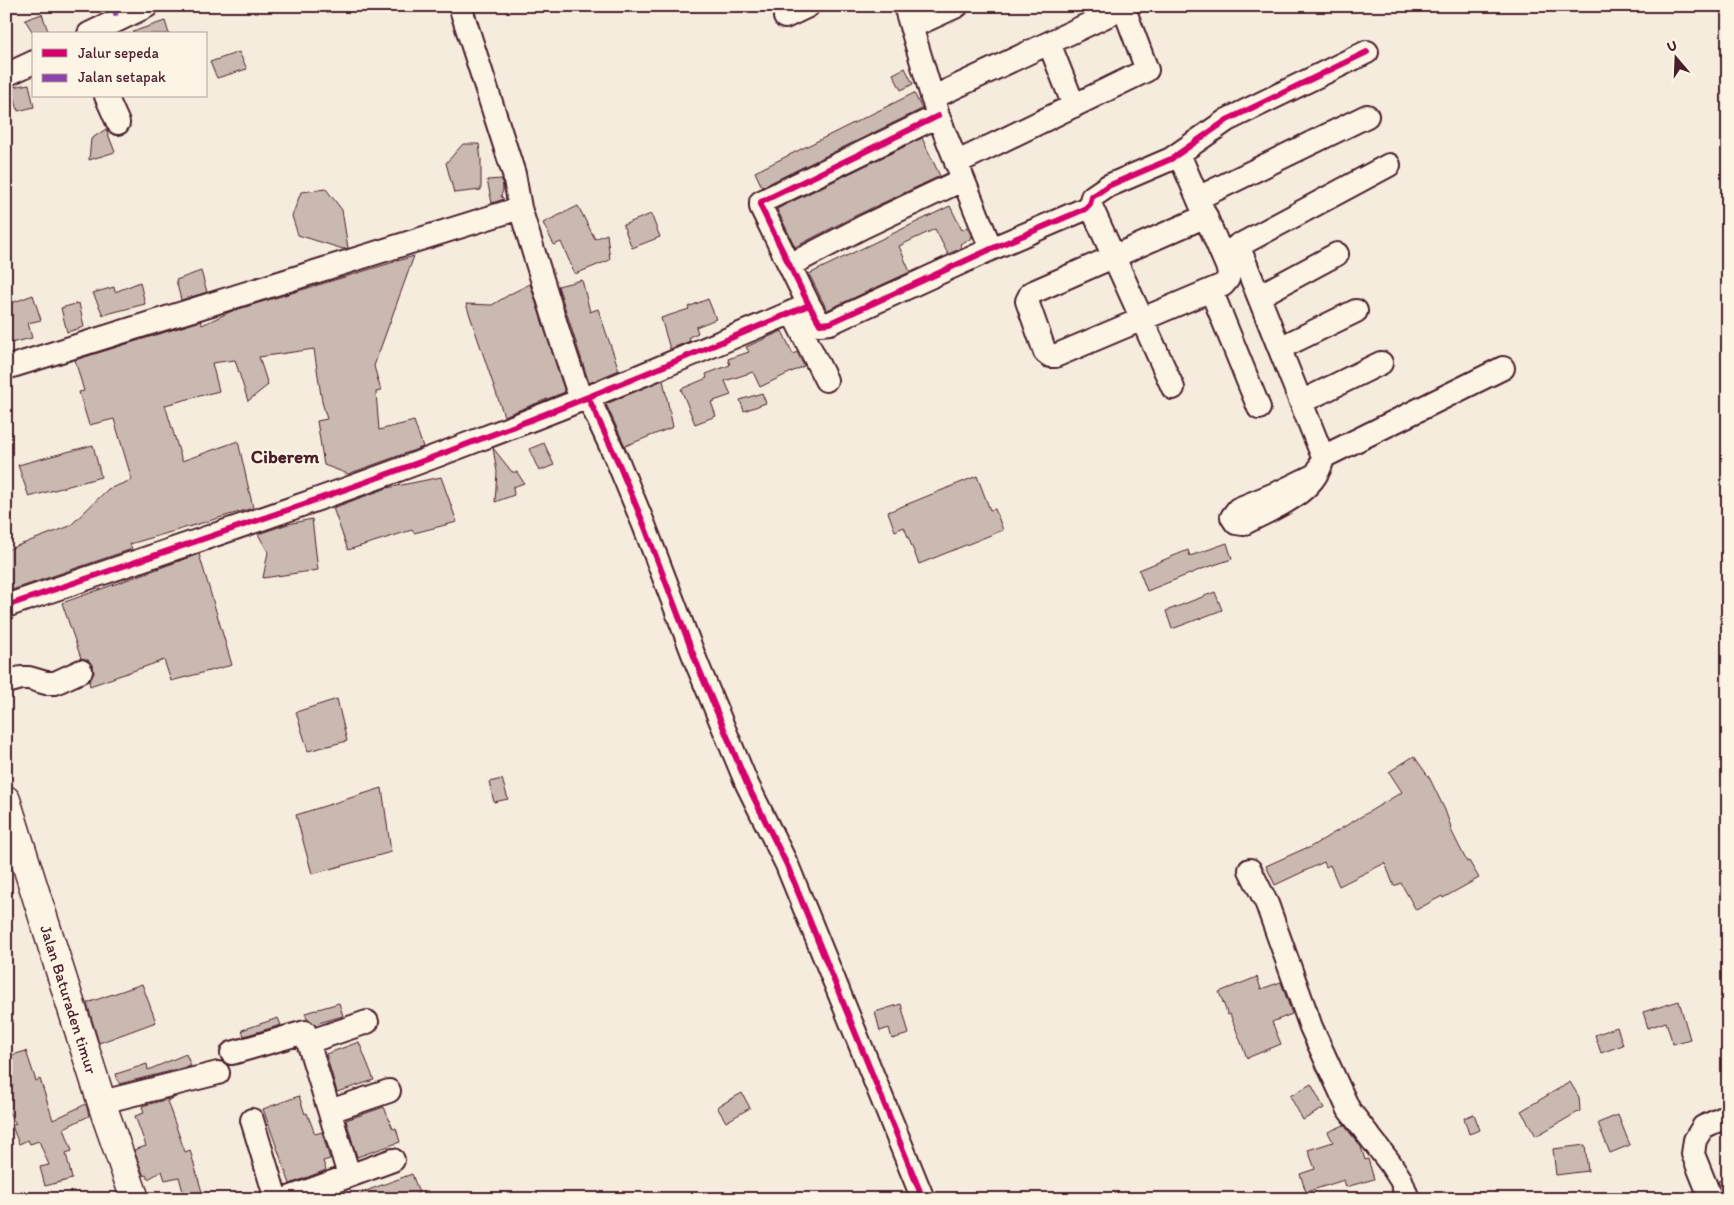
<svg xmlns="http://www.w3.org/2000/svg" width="1734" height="1205" viewBox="0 0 1734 1205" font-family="Itim,sans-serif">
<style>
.building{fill:#cab9b1;stroke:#4a1f2b}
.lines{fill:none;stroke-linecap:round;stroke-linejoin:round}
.minor-casing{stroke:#4a1f2b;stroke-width:26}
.major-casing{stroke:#4a1f2b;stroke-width:31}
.minor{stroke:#fcf5e5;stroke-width:22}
.major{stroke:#fcf5e5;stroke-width:28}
.quiet{stroke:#8e44ad;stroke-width:5;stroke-dasharray:10 5;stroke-linecap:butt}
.cycleway-casing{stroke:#fcf5e5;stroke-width:9}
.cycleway{stroke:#d6006c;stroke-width:6}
.labels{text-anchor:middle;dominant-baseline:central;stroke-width:4;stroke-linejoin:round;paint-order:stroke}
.street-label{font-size:16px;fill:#4a1f2b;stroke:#fcf5e5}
.quarter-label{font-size:19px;font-weight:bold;fill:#4a1f2b;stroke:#fcf5e5}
</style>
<rect width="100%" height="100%" fill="#f5ecde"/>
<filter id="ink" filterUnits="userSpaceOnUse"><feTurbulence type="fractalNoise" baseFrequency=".02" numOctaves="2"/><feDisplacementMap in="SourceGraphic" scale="10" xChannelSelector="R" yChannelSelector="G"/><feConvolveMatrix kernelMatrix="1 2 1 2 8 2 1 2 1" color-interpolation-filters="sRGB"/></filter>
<g filter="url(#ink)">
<path class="building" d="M42,14L49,34H34L25,20Z
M165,21L169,34H133L132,32Z
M239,52L247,69L217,78L210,62Z
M905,68L913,84L901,90L893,74Z
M29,84L34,107L18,111L12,87Z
M914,93L922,109L762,187L755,172Z
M106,129L115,152L89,160L91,139Z
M922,138L940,176L857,215L795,247L777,209Z
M463,144H479L481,160V190L454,193L446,163Z
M502,179L503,190L501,196L504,199L492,203L487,180Z
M326,189L342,210L348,248L343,249L298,235L292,216L301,192Z
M578,206L595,239L607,234L610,260L575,274L561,242L554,245L543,223Z
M950,206L962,230L967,227L972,238L960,244L962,248L948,254L935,229L899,246L910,272L827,310L809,274Z
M651,214L660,237L632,248L623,225Z
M414,256L374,366L381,391L376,392L379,430L414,421L423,447L348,474L324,465L317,421L327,419L322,402L314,349L259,357L268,385L248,401L235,360L212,363L219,391L165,405L182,461L238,441L253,508L130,544L132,549L6,592V550L70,526L108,489L132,480L114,419L89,425L79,392L84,391L75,360L201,321L202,325L232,311Z
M201,271L207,292L181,300L176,280Z
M582,280L590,312L598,309L619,370L589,383L558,286Z
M140,282L145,304L103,315L93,293L114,287L115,292Z
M530,284L565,392L504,416L466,304L492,305L512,293Z
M33,295L41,320L28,323L32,338L6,344V331L11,330L6,318V305Z
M708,299L716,319L696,327L698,333L689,337L690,341L670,349L661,318L689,309L688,307Z
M79,303L84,327L67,332L61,308Z
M782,331L793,354L797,352L804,366L760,387L753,372L725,381L731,395L711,402L716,416L695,424L681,389L707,378L706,374L730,365L728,359L749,352L746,347Z
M663,380L673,427L625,446L606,404Z
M762,393L766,403L744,411L740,400Z
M544,443L554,465L539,471L529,449Z
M93,445L101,477L29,497L18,465Z
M493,448L512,472H517L524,483L513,487L514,495L495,502L497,472Z
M977,476L990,510L995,509L1003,530L919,564L904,527L895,531L888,512Z
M441,477L457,522L414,533L412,530L348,550L333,508L387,488Z
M312,519L318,570L263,578L268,552L258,534L288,524Z
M1227,543L1232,559L1202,569L1147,591L1139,570L1188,550L1190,556Z
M199,554L232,665L171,681L164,660L90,686L89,681L94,673L93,666L88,660L81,658L62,603Z
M1215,592L1222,610L1172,629L1166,611Z
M337,699L347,741L308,751L296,712Z
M1414,756L1430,779L1445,810L1451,827L1450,828L1467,862L1469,861L1479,878L1443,898L1442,896L1416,910L1401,883L1394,886L1385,863L1339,886L1330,865L1326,867L1324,862L1275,885L1266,866L1306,848L1307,849L1402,792L1389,772Z
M502,779L508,799L494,802L489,782Z
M382,788L391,852L312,874L296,815Z
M1257,977L1261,989L1281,982L1292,1014L1272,1022L1281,1044L1247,1058L1230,1014L1228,1015L1219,992Z
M142,984L156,1022L99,1043L87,1003Z
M1679,1001L1690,1039L1673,1044L1666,1022L1648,1028L1643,1012Z
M339,1003L343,1016L315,1024L307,1019L305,1013Z
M901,1004L909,1034L892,1039L889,1028L880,1031L875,1012Z
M278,1018L281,1025L244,1036L242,1030Z
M1617,1027L1623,1045L1601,1053L1595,1035Z
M359,1042L374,1080L337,1092L326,1054Z
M26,1051L36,1081L40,1079L53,1120L86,1104L89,1116L64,1128L72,1151L66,1153L72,1179L45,1186L40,1167L49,1165L39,1141L30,1144L28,1140L19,1144L12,1126L16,1124L6,1108V1057Z
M186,1054L191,1066L119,1084L116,1074L147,1064L148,1070Z
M1570,1082L1579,1097L1580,1111L1536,1136L1521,1111Z
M1311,1084L1324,1108L1303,1120L1290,1096Z
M742,1093L750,1108L726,1122L717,1107Z
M299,1096L305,1114L307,1113L315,1134L322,1132L330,1159L323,1161L326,1170L290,1184L263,1109Z
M176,1097L167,1101L185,1152L190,1150L204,1199H185L179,1177L165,1180L162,1171L148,1179L146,1175L144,1176L134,1150L146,1146L135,1116L144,1113L142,1106Z
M384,1107L393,1129L396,1128L400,1142L357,1157L346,1120Z
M1474,1114L1480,1130L1469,1134L1464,1118Z
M1618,1115L1630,1145L1610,1153L1598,1123Z
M1344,1125L1361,1147L1365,1160L1368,1159L1374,1179L1346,1187L1344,1180L1306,1192L1300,1174L1315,1169L1308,1150L1333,1142L1328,1132Z
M1585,1145L1588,1171L1556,1175L1553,1149Z
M412,1174L419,1193L405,1199H350L371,1189Z
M1728,1178V1199H1724L1718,1181Z"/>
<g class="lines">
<g class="minor-casing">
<path id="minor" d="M460,6L514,174L520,208L560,337L581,400
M905,6L938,116L991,249
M785,17L808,6
M911,27L957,6
M89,34L147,6
M1049,43L1074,106
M6,75L34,62
M106,96L118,123
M932,98L1123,8
M1179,154L1229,271L1228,279L1223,285L1055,356H1050L1045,352L1027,301L1031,293L1206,216
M956,163L1147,70L1123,6
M1198,198L1367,116
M1090,204L1173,388
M1238,245L1323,457C1316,494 1272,508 1243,524L1236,523L1232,517L1238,509L1282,491L1315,475
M1225,253L1389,165
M790,265L863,227L962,180
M1211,290L1259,408
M1259,296L1337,254
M809,305L820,324L830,323L991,249L1085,209L1090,204L1092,197L1108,186L1171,159L1227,120L1367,52
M792,312L826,380
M1280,348L1356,311
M6,368L520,208
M588,397L618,462L644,525L697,664L747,784L787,865L923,1199
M1301,402L1381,363
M1323,457L1503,368
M6,606C164,552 323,500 478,440C590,398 700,351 809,305L761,207V202L938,116
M6,682L21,678H29L46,683H55L81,671
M1250,870L1267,904L1311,1027L1349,1110L1390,1163L1401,1180L1408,1199
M308,1042L367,1022
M232,1053L305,1032L349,1175
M102,1102L218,1073
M330,1111L389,1091
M252,1120L276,1199
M286,1199L393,1160
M1711,1199L1693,1154L1695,1140L1703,1127L1728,1116"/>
</g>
<g class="major-casing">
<g id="major">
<path id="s1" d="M6,800L106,1116L135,1199"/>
</g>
</g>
<use href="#minor" class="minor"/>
<use href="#major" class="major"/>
<path class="quiet" d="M114,6L117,20"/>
<g class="cycleway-casing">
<path id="cycleway" d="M809,305L820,324L830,323L991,249L1085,209L1090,204L1092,197L1108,186L1171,159L1227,120L1367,52
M588,397L618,462L644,525L697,664L747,784L787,865L923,1199
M6,606C164,552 323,500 478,440C590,398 700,351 809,305L761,207V202L938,116"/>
</g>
<use href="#cycleway" class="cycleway"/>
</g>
</g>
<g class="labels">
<g class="street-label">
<text stroke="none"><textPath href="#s1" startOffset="209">Jalan Baturaden timur</textPath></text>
</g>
<g class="quarter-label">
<text x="285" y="456">Ciberem</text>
</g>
</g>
<rect width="1734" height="1205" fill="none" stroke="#fcf5e5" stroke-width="25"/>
<rect x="12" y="12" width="1709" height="1180" fill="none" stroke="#4a1f2b" stroke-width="2" filter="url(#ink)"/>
<rect x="32" y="32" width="175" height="65" fill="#fcf5e5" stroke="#b59f9b"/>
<rect x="42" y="49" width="25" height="8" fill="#d6006c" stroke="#b59f9b"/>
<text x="78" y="58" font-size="15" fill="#4a1f2b">Jalur sepeda</text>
<rect x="42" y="74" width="25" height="8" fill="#8e44ad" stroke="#b59f9b"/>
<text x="78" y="82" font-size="15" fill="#4a1f2b">Jalan setapak</text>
<g transform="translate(1676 58) rotate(341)" stroke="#fcf5e5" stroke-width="4" paint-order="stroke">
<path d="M0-4L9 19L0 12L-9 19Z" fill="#4a1f2b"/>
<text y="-8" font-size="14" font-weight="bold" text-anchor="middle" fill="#4a1f2b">U</text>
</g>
</svg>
